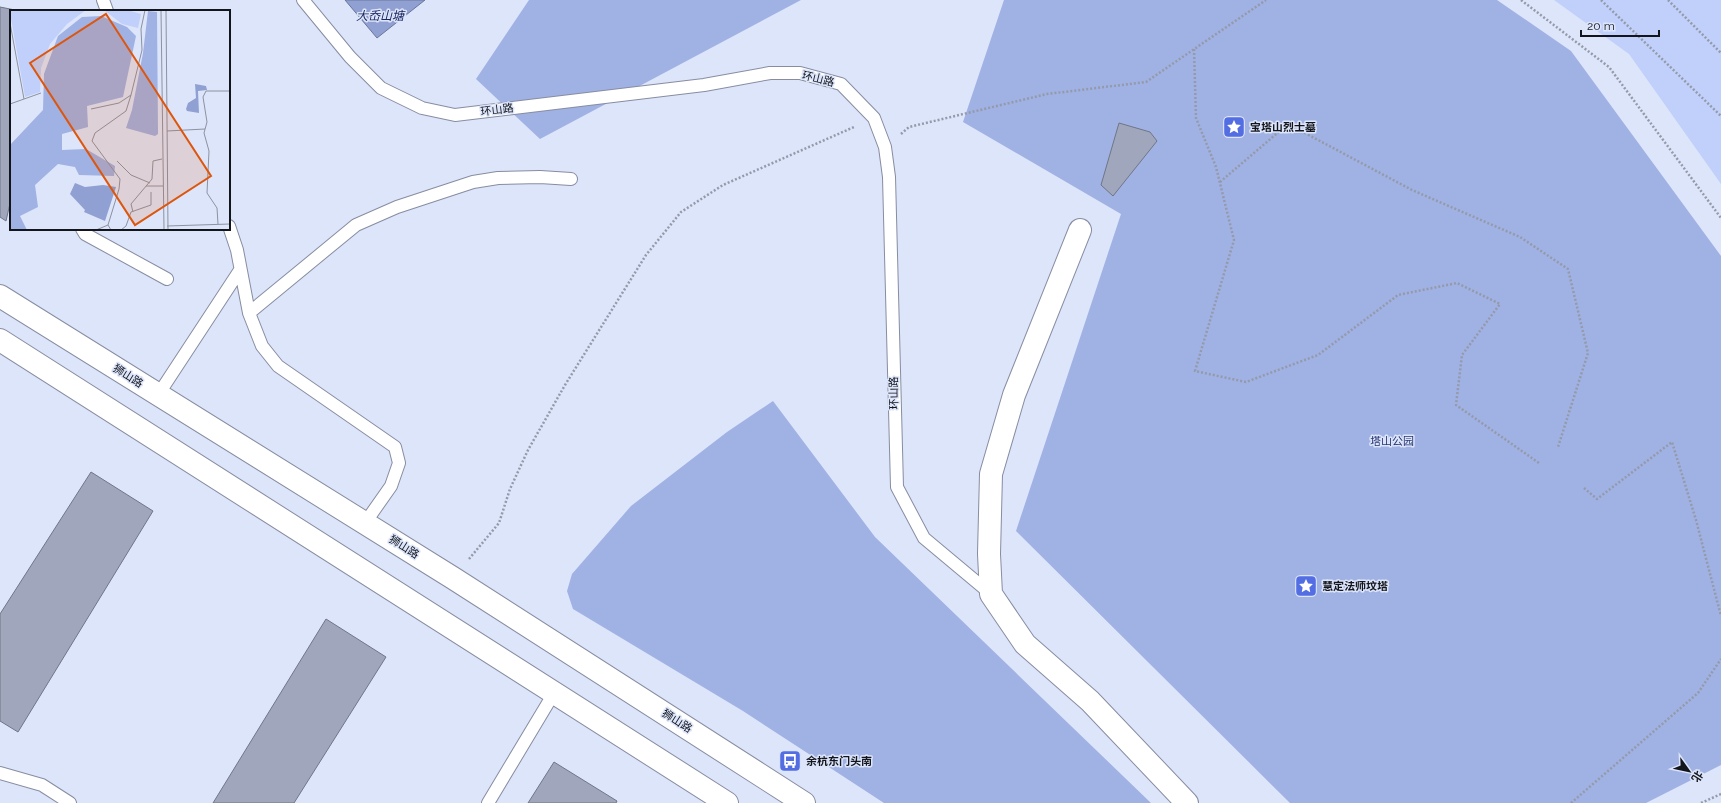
<svg xmlns="http://www.w3.org/2000/svg" width="1721" height="803" viewBox="0 0 1721 803" font-family="Raleway,'Noto Sans SC',sans-serif">
<style>
.green{fill:#c1d0fb}
.forest{fill:#a0b1e4}
.water{fill:#90a0d2;stroke:#6a769b}
.building{fill:#a0a7bc;stroke:#6f7688}
.lines{fill:none;stroke-linecap:round;stroke-linejoin:round}
.lane-casing{stroke:#878da1;stroke-width:14}
.street-casing{stroke:#878da1;stroke-width:24}
.secondary-casing{stroke:#878da1;stroke-width:24}
.path{stroke:#949aaa;stroke-width:2.5;stroke-dasharray:2 2;stroke-linecap:butt}
.lane{stroke:#fff;stroke-width:12}
.street{stroke:#fff;stroke-width:22}
.secondary{stroke:#fff;stroke-width:22}
.labels{text-anchor:middle;dominant-baseline:central;stroke-width:3;stroke-linejoin:round;paint-order:stroke}
.street-label{font-size:11px;fill:#12151c;stroke:#dde5fa}
.poi-label{font-size:11px;font-weight:bold;fill:#12151c;stroke:#dde5fa;text-anchor:start}
.park-label{font-size:11px;fill:#273571;stroke:#dde5fa}
.water-label{font-size:12px;font-style:italic;fill:#192560;stroke:#dde5fa}
.inset-road{fill:none;stroke:#8c92a1;stroke-width:1}
.view{fill:#dd560d;fill-opacity:0.15;stroke:#dd560d;stroke-width:2}
.inset-edge{fill:none;stroke:#12151c;stroke-width:2}
</style>
<rect width="100%" height="100%" fill="#dde5fa"/>
<path class="green" d="M1554,0H1721V184L1629,54Z"/>
<path class="forest" d="M529,0H801L540,139L476,79Z
M1004,0H1497L1571,51L1721,256V765L1646,803H1290L1016,531L1121,214L963,122Z
M773,401L875,537L1151,803H884L743,711L573,609L567,591L572,574L631,506L727,432Z"/>
<path class="water" d="M345,0H425L377,38Z"/>
<path class="building" d="M0,7L20,11H11V199L6,221L0,217Z
M1119,123L1150,132L1157,141L1113,196L1101,185Z
M91,472L153,511L18,732L0,721V614Z
M326,619L386,657L294,803H213Z
M554,762L617,801L616,803H528Z"/>
<g class="lines">
<g class="lane-casing">
<path id="lane" d="M103,0L107,11
M303,0L350,57L381,88L422,108L455,115L704,85L770,73H800L841,84L874,118L885,147L889,177L897,487L924,538L991,594
M229,226L237,250L249,313L262,346L278,366L395,447L399,463L391,486L365,523
M82,229L85,234L167,279
M249,313L356,225L397,207L473,182L498,178L540,177L571,179
M158,395L240,270
M0,773L42,785L70,803
M488,803L554,693"/>
</g>
<g class="street-casing">
<path id="street" d="M1080,230L1014,395L991,474L989,554L991,594L1025,644L1090,701L1187,803"/>
</g>
<g class="secondary-casing">
<path id="secondary" d="M0,296L453,578L804,803
M0,340L727,803"/>
</g>
<path class="path" d="M1521,0L1609,67L1721,218
M1601,0L1721,116
M1668,0L1721,53
M1194,49L1196,118L1216,167L1234,240L1195,371L1246,382L1318,355L1398,295L1457,283L1500,304L1462,355L1456,405L1539,463
M901,134L909,127L1047,94L1146,82L1266,0
M1220,182L1288,124L1412,190L1520,237L1568,269L1588,353L1558,447
M1584,488L1597,499L1672,442L1696,520L1721,616
M469,559L499,523L510,489L528,450L565,385L646,255L681,212L723,185L854,127
M1571,803L1698,693L1721,659
M1701,803L1721,794"/>
<use href="#lane" class="lane"/>
<use href="#street" class="street"/>
<use href="#secondary" class="secondary"/>
</g>
<defs>
<g id="sight-square" transform="scale(1.15)"><rect x="-9" y="-9" width="18" height="18" rx="4" fill="#536ee3" stroke="#dde5fa"/><path d="M0-6L1.8-2.2L6-1.7L2.9 1.2L3.7 5.4L0 3.3L-3.7 5.4L-2.9 1.2L-6-1.7L-1.8-2.2Z" fill="#fff"/></g>
<g id="bus-square" transform="scale(1.15)"><rect x="-9" y="-9" width="18" height="18" rx="4" fill="#536ee3" stroke="#dde5fa"/><path d="M-5-6H5V4H4V6H2V4H-2V6H-4V4H-5ZM-3.5-4V0h7V-4ZM-3.5 1.2v1.5H-2V1.2ZM2 1.2v1.5H3.5V1.2Z" fill="#fff"/></g>
</defs>
<g fill-rule="evenodd">
<use href="#sight-square" x="1234" y="127"/>
<use href="#sight-square" x="1306" y="586"/>
<use href="#bus-square" x="790" y="761"/>
</g>
<g class="labels">
<g class="street-label">
<text transform="translate(818 79) rotate(14)">环山路</text>
<text transform="translate(497 110) rotate(-7)">环山路</text>
<text transform="translate(128 376) rotate(32)">狮山路</text>
<text transform="translate(894 393) rotate(-91)">环山路</text>
<text transform="translate(404 547) rotate(32)">狮山路</text>
<text transform="translate(677 721) rotate(33)">狮山路</text>
</g>
<g class="poi-label">
<text x="1250" y="127">宝塔山烈士墓</text>
<text x="1322" y="586">慧定法师坟塔</text>
<text x="806" y="761">余杭东门头南</text>
</g>
<g class="park-label">
<text x="1392" y="441">塔山公园</text>
</g>
<g class="water-label">
<text x="380" y="16">大岙山塘</text>
</g>
</g>
<g transform="translate(10 10)">
<rect width="220" height="220" fill="#dde5fa"/>
<path d="M2,0H76L57,14L40,34L31,58L30,82L15,87L0,3ZM94,0H117L131,4L128,18L112,14Z" fill="#c1d0fb"/>
<path d="M138,1L147,2L148,124L145,126L116,118L122,100L133,43ZM91,6L117,17L126,26L113,87L77,96L78,117L52,124V140L76,139L105,156L104,166L69,165L65,157L48,154L25,175L28,197L10,206L17,220H0V135L33,100L34,64L48,26L72,7Z" fill="#a0b1e4"/>
<path d="M185,74L196,76L197,80L188,81L189,103L177,101L176,99L178,93L186,88ZM65,173L75,177L93,175L106,177L95,211L74,202L75,200L60,184Z" fill="#90a0d2"/>
<path class="inset-road" d="M151,0L154,220M156,0L158,220M0,13L14,89M0,94L31,83M81,99L109,93L121,85L132,40L131,19L135,0M157,121L195,119M107,151L121,165L140,173M136,176H153M123,202L121,194L142,169L143,151L152,149M208,214L207,198L197,183L199,141L194,123L197,112L193,87L196,81H220M157,216L220,214M86,220L98,215M101,220L98,215L109,179L110,169L82,131L85,123L116,101L121,85M111,220L116,216L121,202L141,195V182"/>
<path class="view" d="M96,4L201,166L125,215L20,53Z"/>
<rect width="220" height="220" class="inset-edge"/>
</g>
<g transform="translate(1689 771) rotate(123)" stroke="#dde5fa" stroke-width="3" paint-order="stroke">
<path d="M0-3L7 15L0 10L-7 15Z" fill="#12151c"/>
<text y="-6" font-size="11" font-weight="bold" text-anchor="middle" fill="#12151c">北</text>
</g>
<path d="M1581 30v6h78v-6" fill="none" stroke="#12151c" stroke-width="2"/>
<text x="1587" y="30" font-size="12" fill="#12151c" stroke="#dde5fa" stroke-width="3" paint-order="stroke">20 m</text>
</svg>
